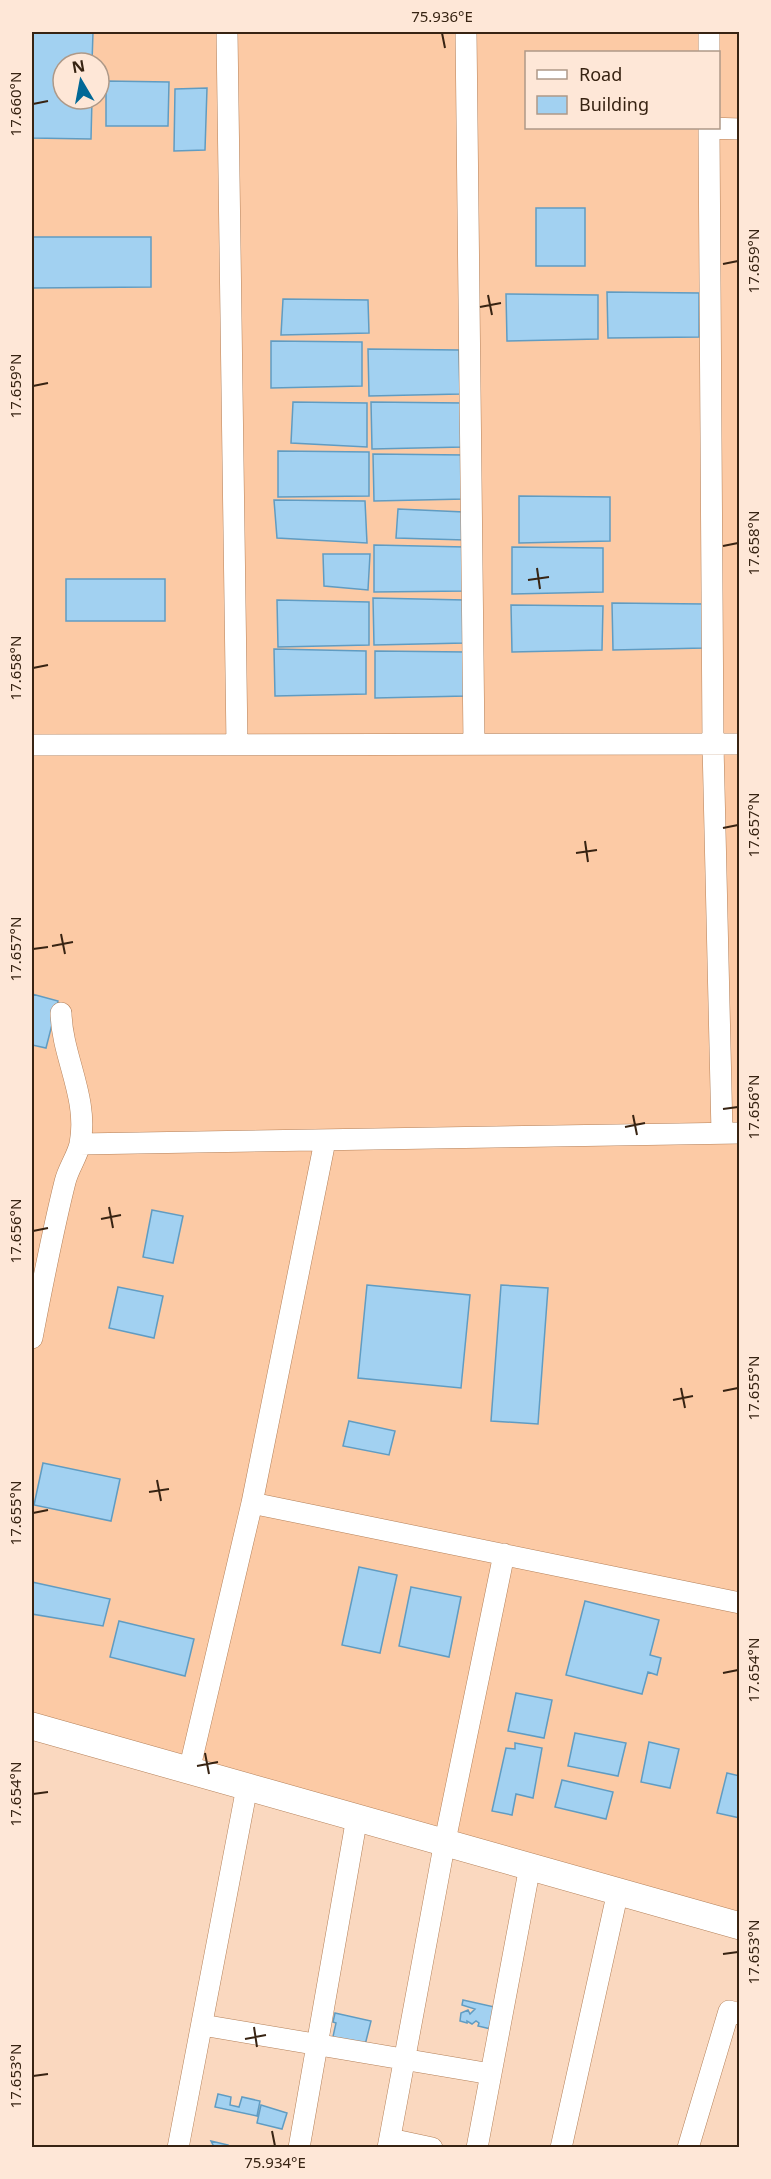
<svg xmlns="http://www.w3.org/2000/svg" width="771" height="2179" viewBox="0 0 771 2179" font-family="'Noto Sans',sans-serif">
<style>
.built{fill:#fccaa5;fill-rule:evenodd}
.building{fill:#a2d1f1;stroke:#609cc2;stroke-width:1.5}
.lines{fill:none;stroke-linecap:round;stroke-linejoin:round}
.minor-casing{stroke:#b48059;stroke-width:22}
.major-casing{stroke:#b48059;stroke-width:28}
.minor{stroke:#fff;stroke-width:21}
.major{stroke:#fff;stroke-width:27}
.ticks{fill:none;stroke:#372312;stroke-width:2}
.neatline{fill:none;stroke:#372312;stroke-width:2}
.ticks-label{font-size:15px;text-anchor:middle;fill:#372312}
</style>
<rect width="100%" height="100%" fill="#fad8bf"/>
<path class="built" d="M32,32H739V1927L32,1726ZM526,52H718V128H526ZM63,63H99V99H63Z"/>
<path class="building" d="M32,32H93L92,63H63V99H92L91,139L32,138Z
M106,81L169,82L168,126H106Z
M207,88L205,150L174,151L175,89Z
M536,208H585V266H536Z
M32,237H151V287L32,288Z
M607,292L699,293V337L608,338Z
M506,294L598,295V339L507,341Z
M283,299L368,300L369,333L281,335Z
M271,341L362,342V386L271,388Z
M368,349L459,350L460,394L369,396Z
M293,402L367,403V447L291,443Z
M371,402L463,403V447L372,449Z
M278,451L369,452V496L278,497Z
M373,454L465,455V499L374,501Z
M519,496L610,497V541L519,543Z
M274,500L365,501L367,543L277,538Z
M398,509L464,512L465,540L396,538Z
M374,545L465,547V591L374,592Z
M512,547L603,548V592L512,594Z
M323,554H370L368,590L324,586Z
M66,579H165V621H66Z
M373,598L465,600V643L374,645Z
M277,600L369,602V645L278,647Z
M612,603L704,604V648L613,650Z
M511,605L603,606L602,650L512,652Z
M274,649L366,651V694L275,696Z
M375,651L466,652V696L375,698Z
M32,994L58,1001L46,1048L32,1045Z
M152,1210L183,1216L173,1263L143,1257Z
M367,1285L470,1295L461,1388L358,1378Z
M501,1285L548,1288L538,1424L491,1421Z
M118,1287L163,1296L154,1338L109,1328Z
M349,1421L395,1431L389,1455L343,1446Z
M43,1463L120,1479L111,1521L34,1505Z
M359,1567L397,1575L380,1653L342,1645Z
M32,1582L110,1599L103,1626L32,1614Z
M411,1587L461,1597L449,1657L399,1646Z
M585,1601L659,1620L650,1655L661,1658L657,1675L648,1672L642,1694L566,1675Z
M119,1621L194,1639L185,1676L110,1657Z
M516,1693L552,1700L544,1738L508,1731Z
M575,1733L626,1743L618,1776L568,1766Z
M649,1742L679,1749L670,1788L641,1782Z
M515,1743L542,1748L533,1798L516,1794L512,1815L492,1811L506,1748L515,1749Z
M727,1773L740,1776V1818L717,1813Z
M562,1780L613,1792L606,1819L555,1807Z
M463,2000L499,2008L495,2030L478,2026L479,2023L476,2021L472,2024L467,2021V2023L460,2021L461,2013L468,2010L470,2014L475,2009L462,2005Z
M335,2013L371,2021L364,2049L332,2041L336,2023L333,2022Z
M218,2094L231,2097L230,2105L239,2107L242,2097L260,2101L257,2116L215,2107Z
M261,2105L287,2113L282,2129L257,2123Z
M211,2141L228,2145L227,2148H209L213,2145Z"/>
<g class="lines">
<g class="minor-casing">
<path id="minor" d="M227,32L237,745
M466,32L474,744
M709,32V52
M709,128L713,744L722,1133
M709,128L740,129
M32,745L740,744
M80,1144L740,1133
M32,1338C42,1286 52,1234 65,1182C68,1169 77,1157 80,1144C89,1098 62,1057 61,1013
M252,1503L325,1141
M189,1771L252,1503L740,1603
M202,2025L491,2074
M390,2139L432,2148
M178,2148L247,1787
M299,2148L357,1817
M388,2148L445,1841L504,1554
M477,2148L530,1866
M561,2148L618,1891
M688,2148L729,2011L740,2014"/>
</g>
<g class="major-casing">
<path id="major" d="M32,1726L740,1926"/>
</g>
<use href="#minor" class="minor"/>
<use href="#major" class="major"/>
</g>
<path class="ticks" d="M442,33L445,48M33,104L48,101M723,264L738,261M488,295L492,315M480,307L501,303M33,386L48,383M723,546L738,543M537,568L540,589M528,580L549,577M33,668L48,665M723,828L738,825M585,841L588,862M576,853L597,850M61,934L65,954M52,946L73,942M33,949L48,947M723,1109L738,1107M633,1115L637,1135M625,1127L645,1123M109,1207L113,1228M101,1219L121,1215M33,1231L48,1228M681,1388L685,1408M723,1391L738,1388M673,1400L693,1396M157,1480L161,1501M149,1492L169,1489M33,1513L48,1510M723,1673L738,1670M205,1753L209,1774M197,1766L218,1762M33,1794L48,1792M723,1954L738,1952M254,2027L257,2047M245,2039L266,2035M33,2076L48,2074M272,2131L275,2146"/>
<rect width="771" height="2179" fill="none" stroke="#fee7d7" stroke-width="66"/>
<rect x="525" y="51" width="195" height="78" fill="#fee7d7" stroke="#ae9988" stroke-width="1.5"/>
<rect x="537" y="70" width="30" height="9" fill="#ffffff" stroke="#ae9988" stroke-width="1.5"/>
<text x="579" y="81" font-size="18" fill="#372312">Road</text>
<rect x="537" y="96" width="30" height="18" fill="#a2d1f1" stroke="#ae9988" stroke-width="1.5"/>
<text x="579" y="111" font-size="18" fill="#372312">Building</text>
<g transform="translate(81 81) rotate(350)"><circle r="28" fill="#fee7d7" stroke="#ae9988" stroke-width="1.5"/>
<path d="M0-4.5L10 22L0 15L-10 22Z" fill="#016896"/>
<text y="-9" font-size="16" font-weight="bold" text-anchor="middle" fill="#372312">N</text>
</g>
<rect x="33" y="33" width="705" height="2113" class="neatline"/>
<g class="ticks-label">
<text x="442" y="22">75.936°E</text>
<text transform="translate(16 104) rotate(-90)" y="5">17.660°N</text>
<text transform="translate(754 261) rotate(-90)" y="5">17.659°N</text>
<text transform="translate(16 386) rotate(-90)" y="5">17.659°N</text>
<text transform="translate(754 543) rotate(-90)" y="5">17.658°N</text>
<text transform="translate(16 668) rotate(-90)" y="5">17.658°N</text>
<text transform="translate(754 825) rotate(-90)" y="5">17.657°N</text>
<text transform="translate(16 949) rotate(-90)" y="5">17.657°N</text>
<text transform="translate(754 1107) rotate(-90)" y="5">17.656°N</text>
<text transform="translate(16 1231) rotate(-90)" y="5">17.656°N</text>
<text transform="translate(754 1388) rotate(-90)" y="5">17.655°N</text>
<text transform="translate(16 1513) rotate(-90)" y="5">17.655°N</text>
<text transform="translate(754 1670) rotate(-90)" y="5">17.654°N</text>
<text transform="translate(16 1794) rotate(-90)" y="5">17.654°N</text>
<text transform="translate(754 1952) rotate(-90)" y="5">17.653°N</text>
<text transform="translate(16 2076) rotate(-90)" y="5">17.653°N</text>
<text x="275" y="2168">75.934°E</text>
</g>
</svg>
